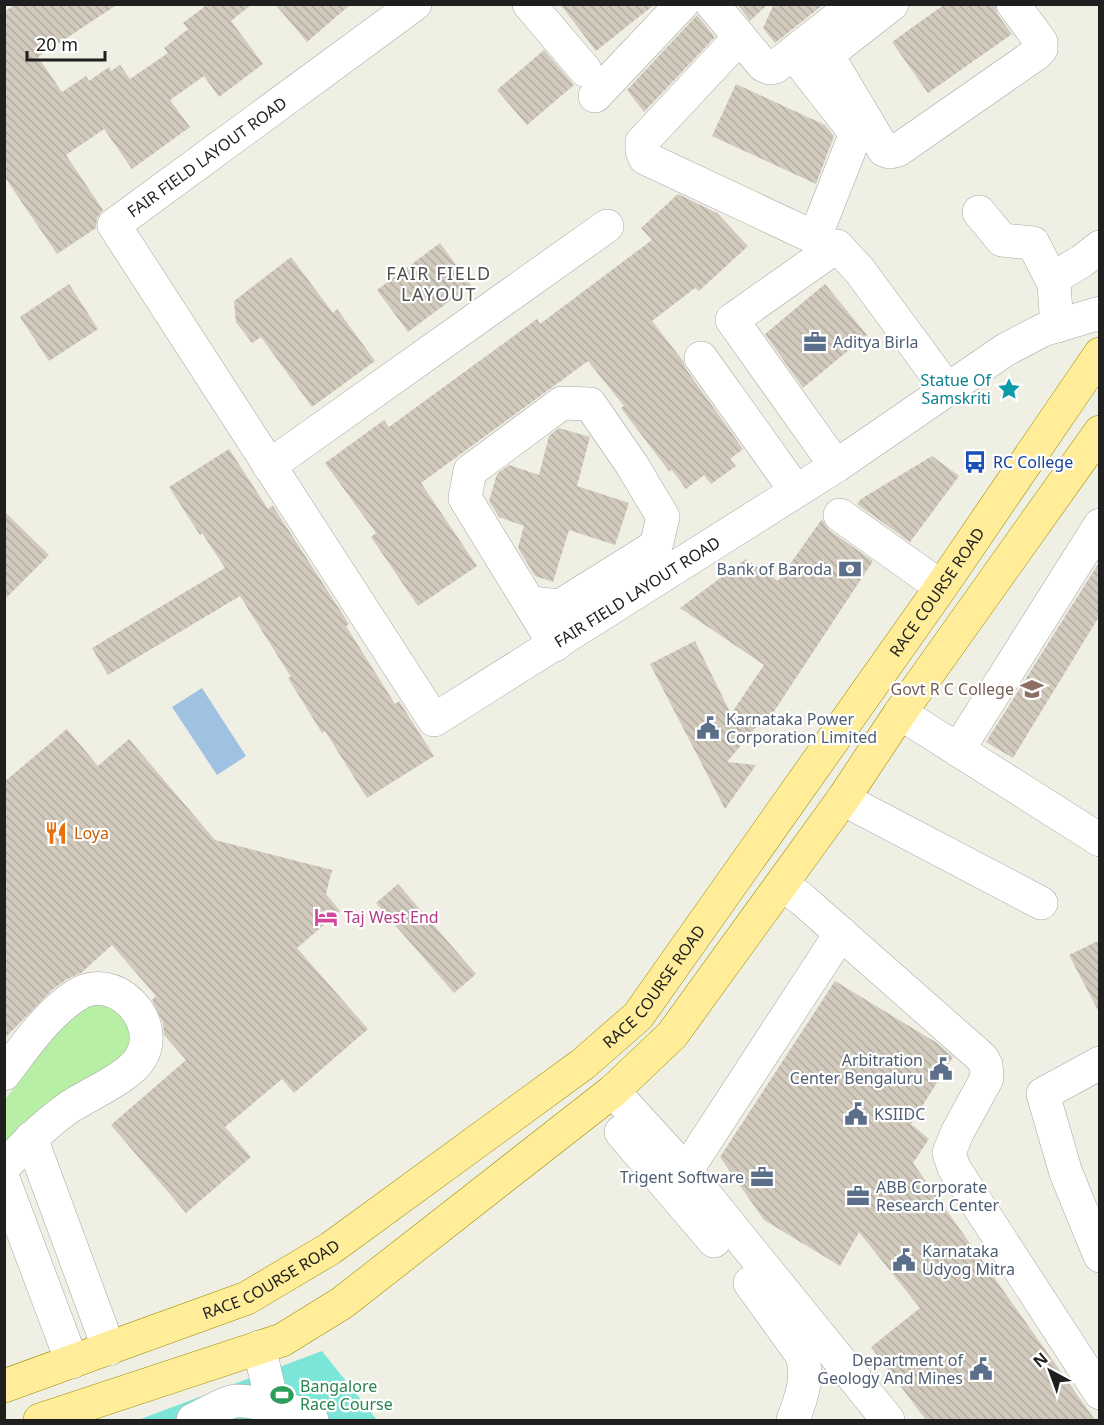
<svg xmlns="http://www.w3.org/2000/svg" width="1104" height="1425" viewBox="0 0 1104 1425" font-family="'Noto Sans',sans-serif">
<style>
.grass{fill:#b7efa5}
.pitch{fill:#7be6d8}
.water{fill:#a0c2e2}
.building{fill:url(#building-back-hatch)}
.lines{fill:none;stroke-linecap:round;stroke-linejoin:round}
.minor-casing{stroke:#a6a6a6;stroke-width:34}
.major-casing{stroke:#998d00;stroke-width:34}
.minor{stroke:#fff;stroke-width:33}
.major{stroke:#ffed9a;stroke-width:33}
.labels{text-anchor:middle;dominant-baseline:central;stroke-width:4.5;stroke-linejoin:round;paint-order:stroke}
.street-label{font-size:16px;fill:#1f1f1f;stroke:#fff}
.service-label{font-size:16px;fill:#4e5e75;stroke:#fff;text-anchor:start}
.culture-label{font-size:16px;fill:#0d838f;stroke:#fff;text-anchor:end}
.transit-label{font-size:16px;fill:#164399;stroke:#fff;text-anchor:start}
.education-label{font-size:16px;fill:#785e54;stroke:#fff;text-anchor:end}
.food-label{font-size:16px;fill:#c56008;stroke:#fff;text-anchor:start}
.hotel-label{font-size:16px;fill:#b23c85;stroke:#fff;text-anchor:start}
.leisure-label{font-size:16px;fill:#27864d;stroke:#fff;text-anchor:start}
.neighbourhood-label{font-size:18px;letter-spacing:1.5px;fill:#525252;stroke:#fff}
</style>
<defs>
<pattern id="building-back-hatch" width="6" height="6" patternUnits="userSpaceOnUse" patternTransform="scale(1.5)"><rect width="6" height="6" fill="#d1cabd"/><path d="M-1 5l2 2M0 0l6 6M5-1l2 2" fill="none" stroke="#b3ada2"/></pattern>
</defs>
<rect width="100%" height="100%" fill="#f0efe4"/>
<path class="grass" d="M106,999L119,1009L133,1038L129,1055L16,1140L5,1141V1100L59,1026L83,1003Z"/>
<path class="pitch" d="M322,1351L377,1420H138Z"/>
<path class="water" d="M202,688L246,756L217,775L172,707Z"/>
<path class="building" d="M16,4H118L38,57L62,92L86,76L89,81L109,67L111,71L120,65L130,79L168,53L164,48L188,29L183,23L208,4H252L231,21L263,64L219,97L204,76L170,100L190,127L132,169L104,129L66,155L103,210L97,218L96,228L57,254L4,176V12Z
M275,4H351L307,42Z
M560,4H655L596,51Z
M737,4H768L750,21Z
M774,4H824L775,43L763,28Z
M945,4H995L998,15L1012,34L928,93L892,42Z
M697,15L715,37L644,112L627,90Z
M544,50L574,85L527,125L497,90Z
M736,84L825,125L834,136L816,184L712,136Z
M678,194L717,213L748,246L699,291L695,288L652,321L683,361L686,369L743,449L730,459L736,466L711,484L704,475L686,489L672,470L669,471L621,408L624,406L588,361L421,483L477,566L418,606L371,537L376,533L325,463L384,420L389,427L537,319L540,324L652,240L641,228Z
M440,243L471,285L408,332L377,290Z
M291,257L333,313L337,309L375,361L312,407L261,337L252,343L236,322L234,301Z
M69,284L98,329L49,361L20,317Z
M825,284L867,335L803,388L765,334Z
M559,428L590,437L577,486L629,503L615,545L569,530L553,582L535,576L518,548L524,526L499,517L489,501L497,474L509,465L539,475L549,436Z
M229,449L268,509L273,506L349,624L346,626L395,704L399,701L434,756L367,798L325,731L322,733L288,678L291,677L240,596L108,675L92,648L225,568L202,533L200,535L169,487Z
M932,456L959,476L910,542L857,504L861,499Z
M4,511L49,555L4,600Z
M822,519L829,530L873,561L767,722L763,719L727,762L756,765L725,809L650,664L695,641L731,714L764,665L680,608L746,559L778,581Z
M1100,561V615L1013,758L986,742Z
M67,729L98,766L129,739L215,840L332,870L326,894L340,911L297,948L368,1029L294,1093L282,1079L225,1127L251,1157L186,1213L111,1125L186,1060L164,1035L163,1023L152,1000L156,996L112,945L81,973L67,979L52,990L4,1039V782Z
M398,884L476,974L454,993L376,903Z
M1100,940V1014L1069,955Z
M835,981L937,1043L953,1057L911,1124L929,1139L913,1163L1095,1420H926L871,1347L920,1308L859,1232L840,1266L764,1220L720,1157Z"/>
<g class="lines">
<g class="minor-casing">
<g id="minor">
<path id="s1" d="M415,4L114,225L434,720L836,466L1005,350L1043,330L1100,313"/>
<path d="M529,4L585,70"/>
<path d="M712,4L763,65L770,68L775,67L850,8"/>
<path d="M892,4L833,50L829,58L884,150L890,152L898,150L1036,54L1041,49V42L1013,4"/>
<path d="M740,37L642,142V151L645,158L807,234L814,233L819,227L854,138V131L793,53"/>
<path d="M595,96L682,4"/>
<path d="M979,212L1002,240L1033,243L1054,284L1057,326"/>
<path d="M1052,279L1082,261L1100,247"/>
<path d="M701,358L796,491"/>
<path d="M269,466L607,226"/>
<path d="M836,466L732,320L837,246L860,271L947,389"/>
<path d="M840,515L941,587"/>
<path d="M531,603L560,606L656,546L663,517L632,465L590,404L562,403L470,471L465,498L555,645"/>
<path d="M900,713L1100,840"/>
<path d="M958,750L1100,525"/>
<path d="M843,799L1041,903"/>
<path d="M783,885L803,900L982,1058L986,1065L987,1078L957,1133L949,1153L954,1168L1100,1393"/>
<path d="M1100,1063L1043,1094L1066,1173L1100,1256"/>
<path d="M4,1074C25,1047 46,1015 75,996C113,969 164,1021 140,1059C128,1078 87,1095 68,1108C44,1125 24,1145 4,1167"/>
<path d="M613,1091L686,1171L888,1420"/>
<path d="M621,1132L714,1241"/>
<path d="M31,1138L109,1349"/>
<path d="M686,1171L841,933"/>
<path d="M4,1181L72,1362"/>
<path d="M750,1283L802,1355C809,1378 801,1399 793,1420"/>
<path d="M259,1347L273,1406"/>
<path d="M193,1420C204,1415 225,1402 236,1401C249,1400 305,1411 312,1420"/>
</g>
</g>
<g class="major-casing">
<g id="major">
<path id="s2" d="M4,1386L247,1298L331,1248L583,1064L638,1016L941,587L1100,354"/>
<path d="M40,1420L282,1340L342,1303L613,1091L672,1035L843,799L900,713L1100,432"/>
</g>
</g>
<use href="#minor" class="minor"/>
<use href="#major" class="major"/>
</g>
<defs>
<g id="office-bare" transform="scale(1.8)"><path d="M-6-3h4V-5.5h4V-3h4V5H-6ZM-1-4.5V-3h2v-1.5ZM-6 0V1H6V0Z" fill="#5c6f8a" stroke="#fff" stroke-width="2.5" paint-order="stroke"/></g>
<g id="sight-bare" transform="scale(1.8)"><path d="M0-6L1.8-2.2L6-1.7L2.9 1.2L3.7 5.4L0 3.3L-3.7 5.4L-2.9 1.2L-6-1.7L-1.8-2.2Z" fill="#0f9aa8" stroke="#fff" stroke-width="2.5" paint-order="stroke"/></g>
<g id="bus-bare" transform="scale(1.8)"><path d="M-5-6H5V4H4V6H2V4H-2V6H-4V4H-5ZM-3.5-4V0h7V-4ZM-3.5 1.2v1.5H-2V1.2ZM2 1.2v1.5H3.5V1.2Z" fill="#1a4fb4" stroke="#fff" stroke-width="2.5" paint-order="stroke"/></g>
<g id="bank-bare" transform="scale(1.8)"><path d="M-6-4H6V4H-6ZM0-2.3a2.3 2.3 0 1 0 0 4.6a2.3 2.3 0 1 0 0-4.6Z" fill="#5c6f8a" stroke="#fff" stroke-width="2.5" paint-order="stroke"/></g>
<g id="university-bare" transform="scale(1.8)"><path d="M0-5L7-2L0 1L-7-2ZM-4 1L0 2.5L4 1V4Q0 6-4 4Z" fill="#8d6e63" stroke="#fff" stroke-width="2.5" paint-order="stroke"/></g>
<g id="civic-bare" transform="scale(1.8)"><path d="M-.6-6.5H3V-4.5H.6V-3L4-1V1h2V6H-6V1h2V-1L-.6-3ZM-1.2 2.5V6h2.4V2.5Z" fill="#5c6f8a" stroke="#fff" stroke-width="2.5" paint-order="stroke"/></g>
<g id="restaurant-bare" transform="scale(1.8)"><path d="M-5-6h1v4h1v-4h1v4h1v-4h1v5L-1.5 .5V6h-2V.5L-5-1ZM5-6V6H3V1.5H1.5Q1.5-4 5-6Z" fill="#e8710a" stroke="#fff" stroke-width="2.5" paint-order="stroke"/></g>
<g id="hotel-bare" transform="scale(1.8)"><path d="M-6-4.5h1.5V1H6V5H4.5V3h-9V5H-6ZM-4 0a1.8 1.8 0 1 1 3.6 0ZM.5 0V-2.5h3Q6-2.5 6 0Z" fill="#d1479c" stroke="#fff" stroke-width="2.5" paint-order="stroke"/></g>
<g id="stadium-bare" transform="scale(1.8)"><path d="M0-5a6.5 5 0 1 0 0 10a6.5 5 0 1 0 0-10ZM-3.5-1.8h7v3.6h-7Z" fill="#2e9e5b" stroke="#fff" stroke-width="2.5" paint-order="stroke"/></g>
</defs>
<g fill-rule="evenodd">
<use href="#office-bare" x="815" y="342"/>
<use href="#sight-bare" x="1009" y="389"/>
<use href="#bus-bare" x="975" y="462"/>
<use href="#bank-bare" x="850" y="569"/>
<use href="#university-bare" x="1032" y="689"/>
<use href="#civic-bare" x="708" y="728"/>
<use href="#restaurant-bare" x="56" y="833"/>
<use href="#hotel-bare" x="326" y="917"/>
<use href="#civic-bare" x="941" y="1069"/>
<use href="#civic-bare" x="856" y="1114"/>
<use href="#office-bare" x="762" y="1177"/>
<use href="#office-bare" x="858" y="1196"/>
<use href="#civic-bare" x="904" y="1260"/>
<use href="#civic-bare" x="981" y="1369"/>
<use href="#stadium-bare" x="282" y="1395"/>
</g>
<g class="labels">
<g class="street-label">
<text transform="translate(207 157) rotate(-36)">FAIR FIELD LAYOUT ROAD</text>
<text stroke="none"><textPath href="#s2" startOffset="1260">RACE COURSE ROAD</textPath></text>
<text stroke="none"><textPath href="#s1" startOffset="1203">FAIR FIELD LAYOUT ROAD</textPath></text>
<text stroke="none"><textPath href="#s2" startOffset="774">RACE COURSE ROAD</textPath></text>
<text stroke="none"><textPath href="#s2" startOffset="288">RACE COURSE ROAD</textPath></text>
</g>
<g class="service-label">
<text x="833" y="342">Aditya Birla</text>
<text x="832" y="569" text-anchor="end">Bank of Baroda</text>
<text x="726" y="719">Karnataka Power<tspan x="726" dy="18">Corporation Limited</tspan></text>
<text x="923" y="1060" text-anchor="end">Arbitration<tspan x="923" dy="18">Center Bengaluru</tspan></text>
<text x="874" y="1114">KSIIDC</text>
<text x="744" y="1177" text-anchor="end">Trigent Software</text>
<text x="876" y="1187">ABB Corporate<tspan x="876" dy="18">Research Center</tspan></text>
<text x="922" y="1251">Karnataka<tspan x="922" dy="18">Udyog Mitra</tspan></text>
<text x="963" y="1360" text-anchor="end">Department of<tspan x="963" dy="18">Geology And Mines</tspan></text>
</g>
<g class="culture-label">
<text x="991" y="380">Statue Of<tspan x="991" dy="18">Samskriti</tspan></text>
</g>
<g class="transit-label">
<text x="993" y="462">RC College</text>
</g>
<g class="education-label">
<text x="1014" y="689">Govt R C College</text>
</g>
<g class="food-label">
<text x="74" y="833">Loya</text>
</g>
<g class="hotel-label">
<text x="344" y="917">Taj West End</text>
</g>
<g class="leisure-label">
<text x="300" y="1386">Bangalore<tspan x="300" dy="18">Race Course</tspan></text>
</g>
<g class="neighbourhood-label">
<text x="439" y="273">FAIR FIELD<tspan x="439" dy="21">LAYOUT</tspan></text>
</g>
</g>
<rect width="1104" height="1425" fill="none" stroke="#1f1f1f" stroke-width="12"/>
<g transform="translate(1050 1371) rotate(319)" stroke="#ffffff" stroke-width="4.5" paint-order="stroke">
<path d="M0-4.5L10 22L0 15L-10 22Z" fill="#1f1f1f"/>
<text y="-9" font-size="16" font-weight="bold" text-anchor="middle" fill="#1f1f1f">N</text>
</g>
<path d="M27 51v9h78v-9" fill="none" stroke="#1f1f1f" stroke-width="3"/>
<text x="36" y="51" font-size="18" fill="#1f1f1f" stroke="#ffffff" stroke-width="4.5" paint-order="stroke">20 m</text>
</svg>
